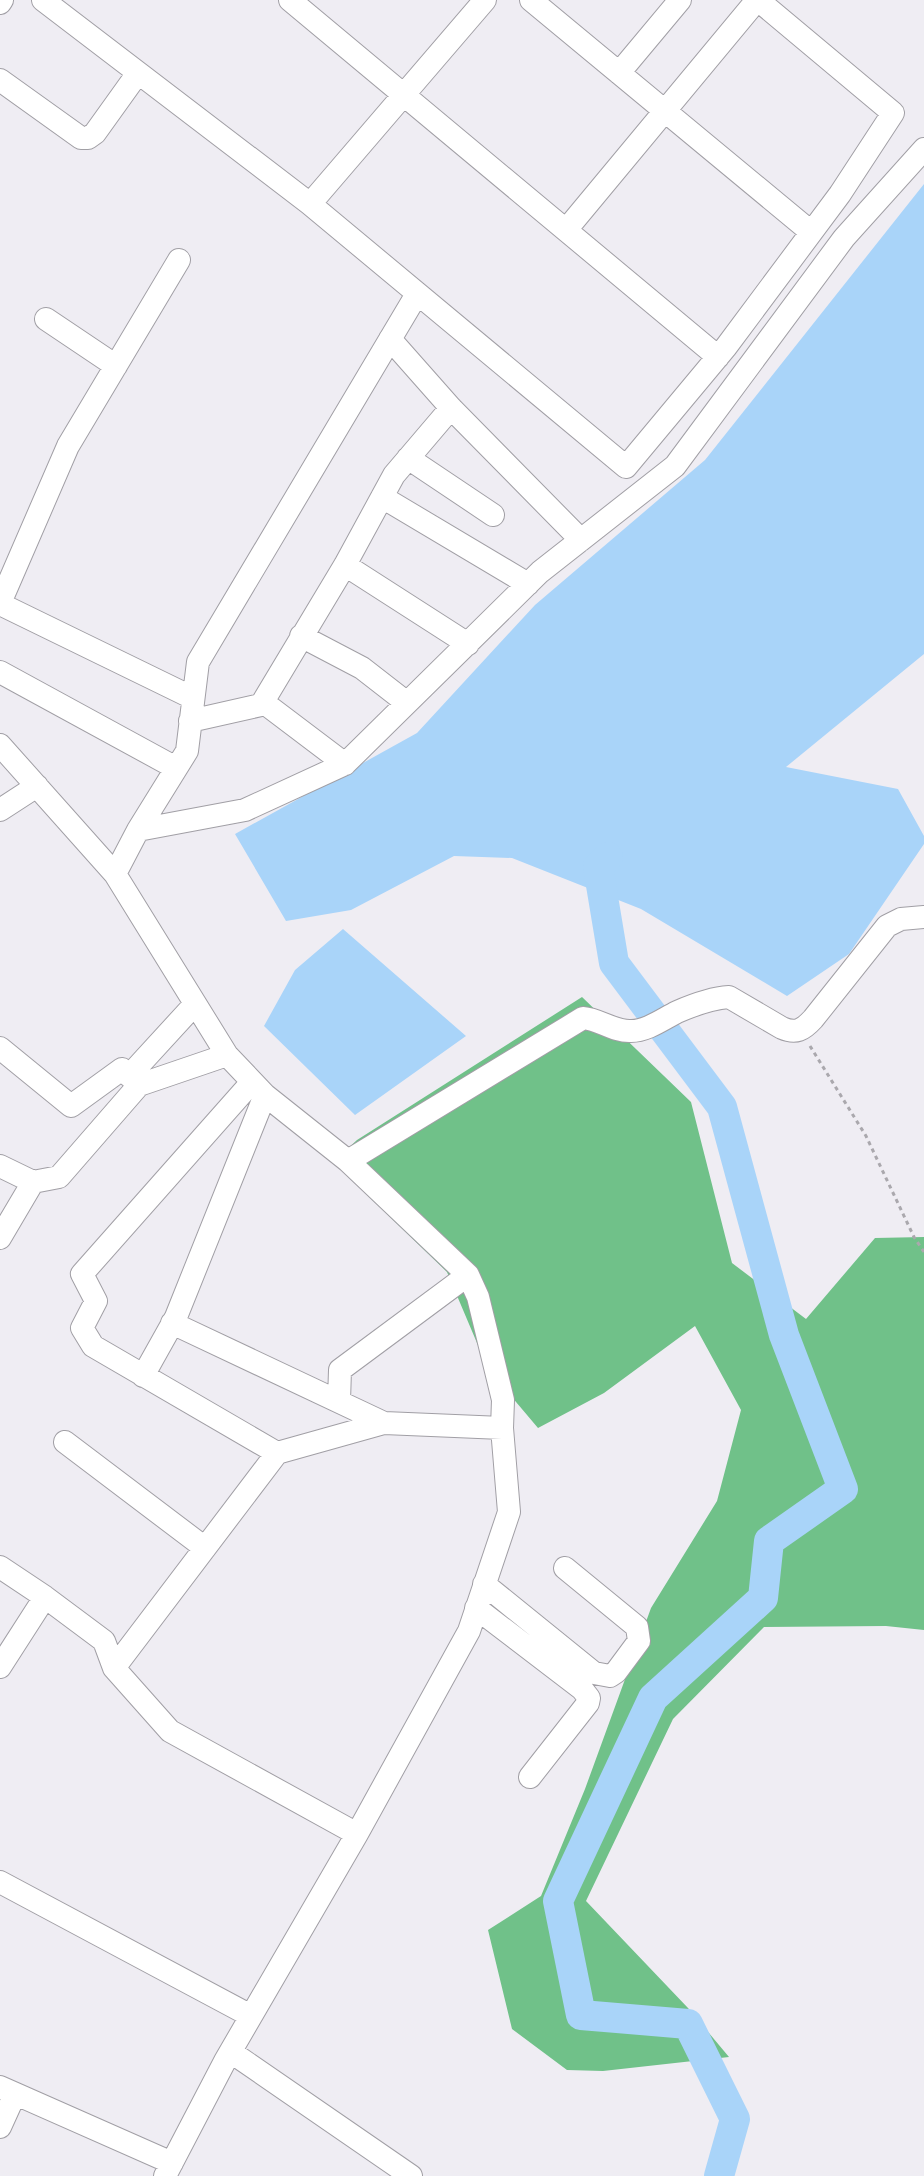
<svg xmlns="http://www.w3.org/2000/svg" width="924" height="2176" viewBox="0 0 924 2176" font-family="'IBM Plex Serif',serif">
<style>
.forest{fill:#70c189}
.water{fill:#a9d4f9}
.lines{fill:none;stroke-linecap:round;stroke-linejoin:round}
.river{stroke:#a9d4f9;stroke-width:30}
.minor-casing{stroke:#a19fa5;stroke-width:24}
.path{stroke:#aaa8ad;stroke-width:3;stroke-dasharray:4 4;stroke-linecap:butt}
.minor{stroke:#fff;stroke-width:22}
</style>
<rect width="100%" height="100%" fill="#efedf3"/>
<path class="forest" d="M582,997L691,1102L732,1263L806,1319L875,1238L924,1237V1630L886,1626L764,1627L673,1719L586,1901L688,2008L729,2057L603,2071L567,2070L512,2029L488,1930L541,1896L585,1789L651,1608L717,1501L741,1410L695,1326L604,1393L538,1428L488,1369L447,1272L333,1162L357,1140Z"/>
<path class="water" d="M924,184V654L786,767L898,789L924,836V844L849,954L787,996L641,909L512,858L454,856L351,910L286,921L235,834L417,733L535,605L705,460Z
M343,929L466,1036L355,1115L264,1026L295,970Z"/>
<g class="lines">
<path class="river" d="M608,857L598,867L614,963L722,1107L784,1335L843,1489L769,1541L763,1598L653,1698L558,1901L581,2015L688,2024L735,2119L719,2176"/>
<g class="minor-casing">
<path id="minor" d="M43,0L310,204L626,467L726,347L840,194L893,113L758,0
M290,0L718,357
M531,0L811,232
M0,3L2,0
M619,73L680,0
M0,80L74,133L81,138H88L95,133L138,73
M310,204L485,0
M566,230L757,0
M46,319L116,366
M390,339L451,408L581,540
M408,458L493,515
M382,497L528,584
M345,565L468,644
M0,603L68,446L179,260
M0,604L193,698
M301,636L362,668L407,703
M0,672L176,768
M263,702L345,764
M190,721L261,705L345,565L394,475L451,408
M0,745L115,874L227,1055L265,1095L348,1161L468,1275L478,1297L503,1400L502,1428L509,1512L469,1631L357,1834L225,2061L165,2176
M0,810L37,786
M138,830L245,810L345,764L540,572L675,466L844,238L924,149
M115,874L138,830L187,751L198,662L417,294
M0,1048L71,1106L122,1069L139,1085
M129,1076L195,1004
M252,1082L82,1274L96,1301L82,1328L93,1346L277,1453
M348,1161L583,1018C599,1019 614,1032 631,1031C647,1031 663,1019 677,1012C693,1005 712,998 729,997L782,1028C796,1034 803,1030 813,1019L887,926L901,919L924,917
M0,1166L33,1182
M0,1238L33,1182L59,1177L139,1085L227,1055
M172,1323L384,1423
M143,1376L176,1317L265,1095
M339,1401L340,1370L468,1275
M65,1442L205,1548
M0,1567L45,1597L104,1641L114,1668L170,1731L357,1834
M484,1584L594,1673L610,1676L616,1672L639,1641L637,1627L565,1568
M476,1608L582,1689L589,1698L588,1703L530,1777
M0,1667L45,1597
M114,1668L277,1453L384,1423L502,1428
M0,1882L251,2016
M231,2052L411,2176
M0,2087L172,2163
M0,2127L15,2094"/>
</g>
<path class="path" d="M810,1046L866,1136L914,1237L924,1252"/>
<use href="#minor" class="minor"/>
</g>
</svg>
